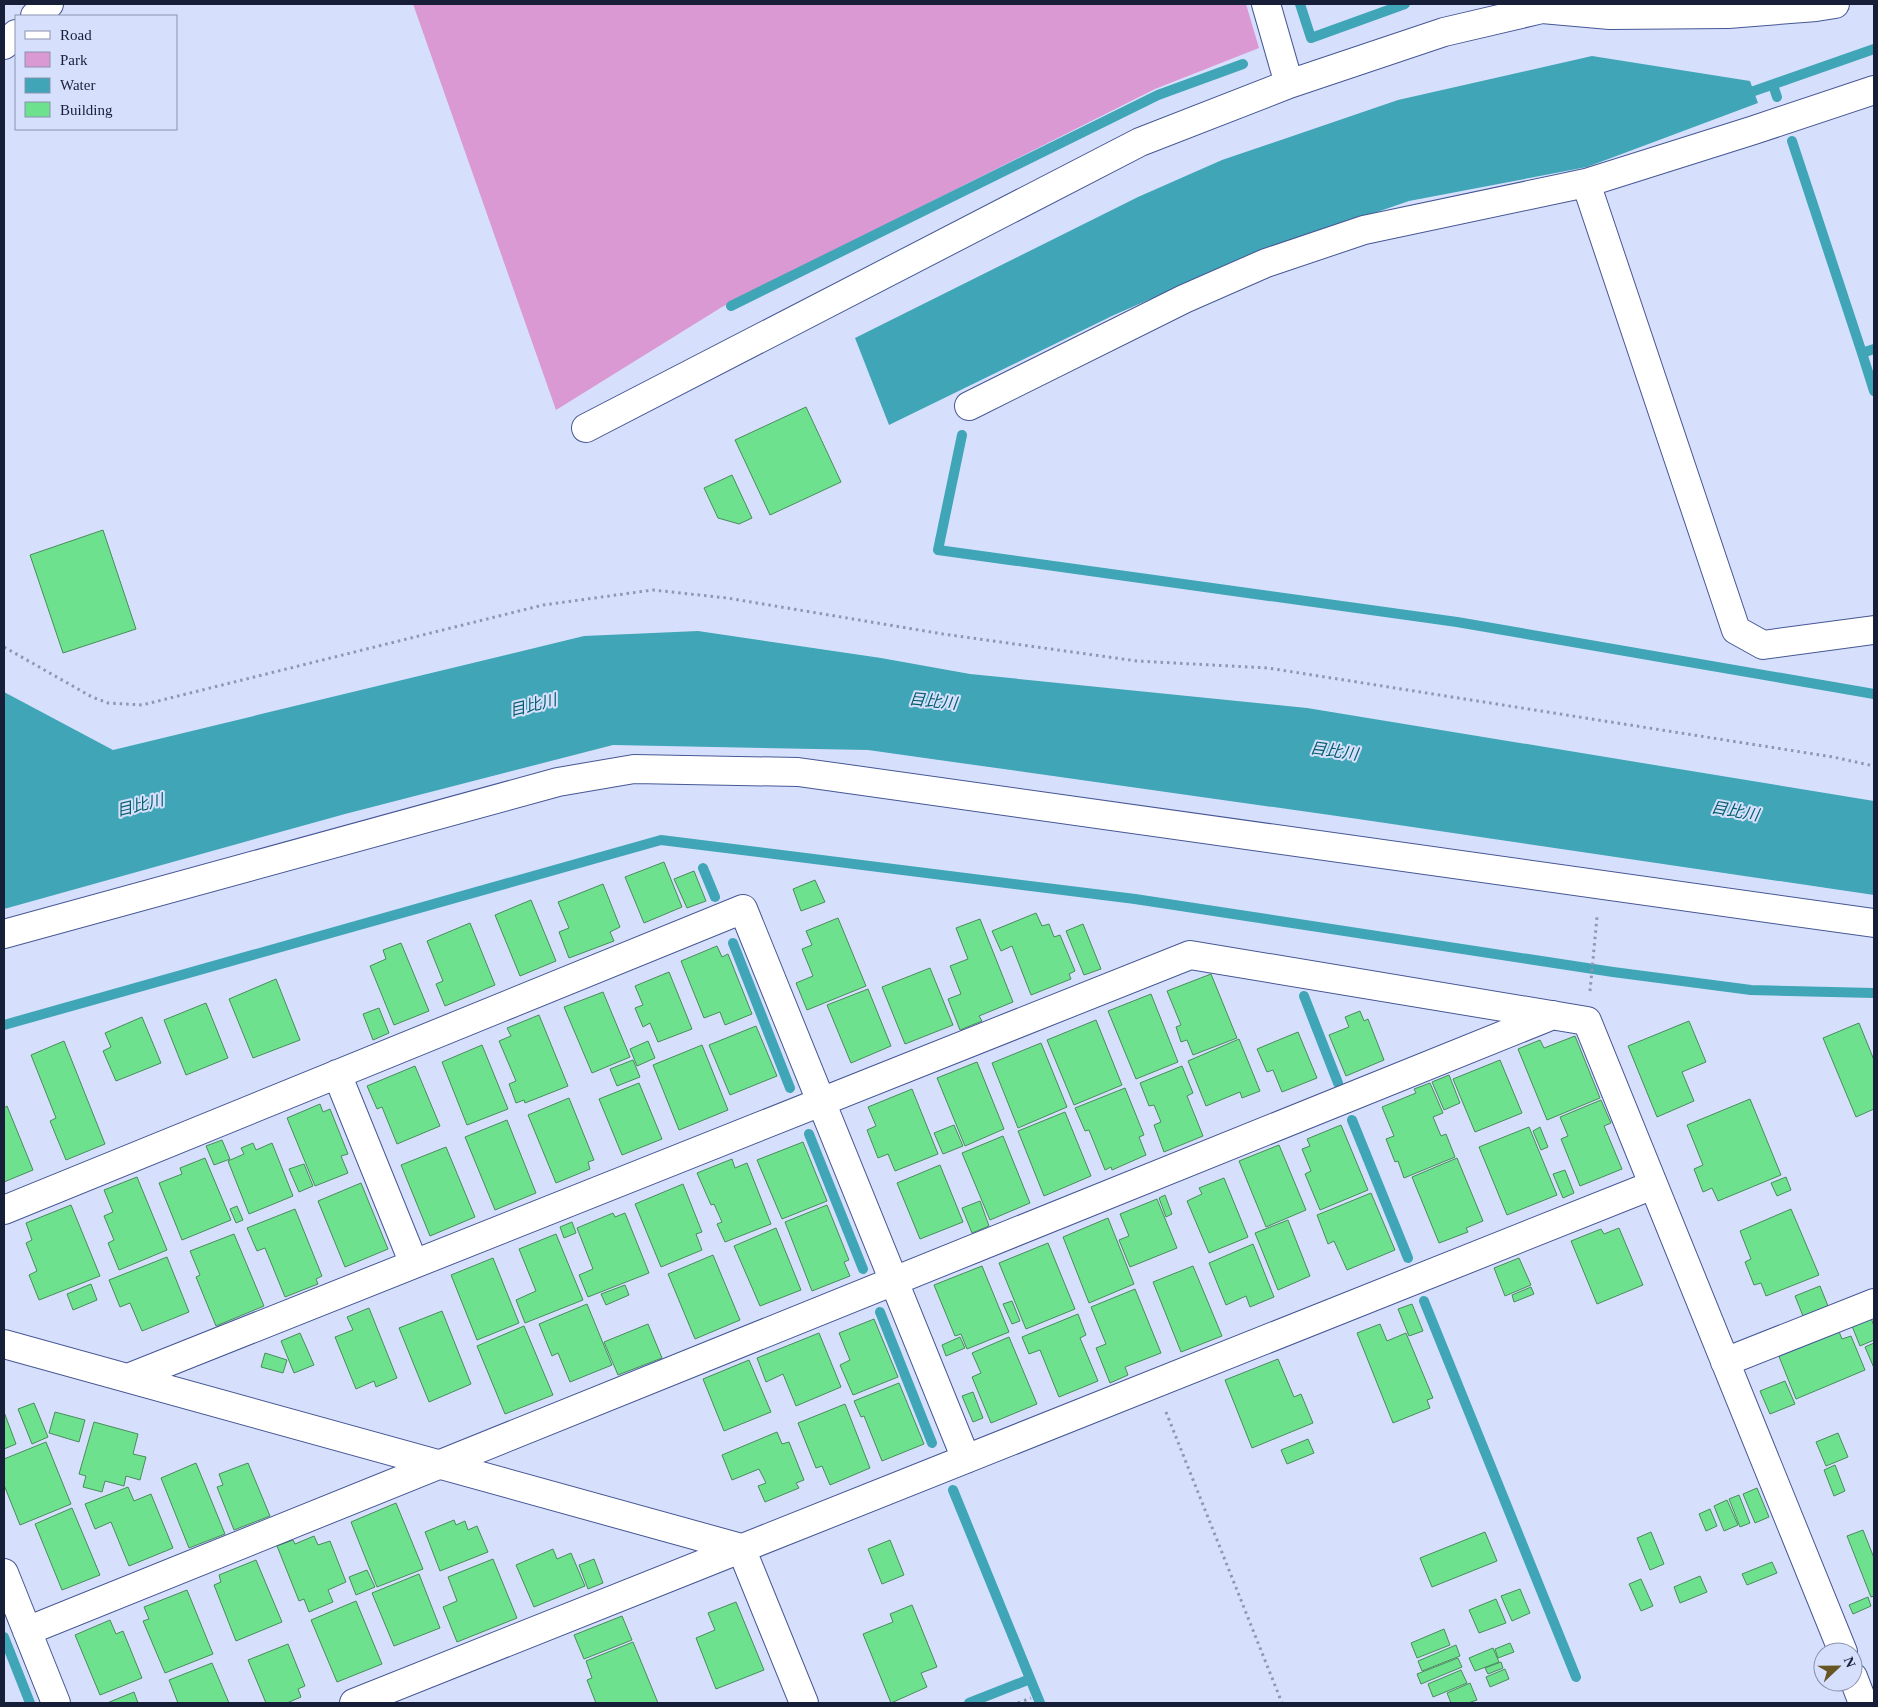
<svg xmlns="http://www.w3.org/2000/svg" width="1878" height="1707" viewBox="0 0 1878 1707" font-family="'Times New Roman','Noto Sans JP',serif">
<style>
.green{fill:#da99d2}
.water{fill:#40a5b6}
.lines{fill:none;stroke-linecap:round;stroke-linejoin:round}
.stream{stroke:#40a5b6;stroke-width:10}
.building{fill:#6de18d;stroke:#498c5b}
.minor-casing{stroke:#465794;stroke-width:30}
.path{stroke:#8f98b3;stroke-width:3;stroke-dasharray:2.5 4;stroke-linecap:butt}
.minor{stroke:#fff;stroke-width:28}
.labels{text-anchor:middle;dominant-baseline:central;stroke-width:4;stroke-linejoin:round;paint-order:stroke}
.water-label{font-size:16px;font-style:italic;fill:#035d6a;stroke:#d6e0fd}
</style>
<rect width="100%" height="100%" fill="#d6e0fd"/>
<path class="green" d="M413,4H1246L1259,48L1155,89L722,307L556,410Z"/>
<path class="water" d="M1592,56L1750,81L1758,103L1587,167L1409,201L1249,256L1114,315L889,425L855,338L1138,197L1222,160L1398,100Z
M698,631L881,658L970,674L1307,708L1874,801V895L1358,819L868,750L613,745L345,814L4,909V692L113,750L584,636Z"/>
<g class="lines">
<path class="stream" d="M1300,4L1311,38L1405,4
M1773,85L1777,97
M1740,93L1754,91L1874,49
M1792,141L1862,353
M731,306L1158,95L1243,64
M1874,349L1862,353L1874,391
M962,435L938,550L1457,622L1874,694
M703,868L715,897
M733,943L790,1088
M1304,996L1338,1083
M4,1025L661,840L1135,899L1613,972L1751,990L1874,993
M1352,1120L1408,1258
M809,1134L863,1269
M1424,1301L1576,1677
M880,1312L932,1443
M953,1490L1040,1703
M4,1637L30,1703
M969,1703L1030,1679"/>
</g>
<path class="building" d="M806,407L841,482L770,515L735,440Z
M732,475L752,518L739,524L718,518L704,488Z
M103,530L136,629L63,653L30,555Z
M664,862L682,907L644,923L625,877Z
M694,871L706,901L687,908L674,879Z
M815,880L825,902L801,911L793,889Z
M603,884L620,927L610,932L614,941L569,958L559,932L569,928L558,902Z
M531,900L556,961L520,976L495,915Z
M1036,913L1042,926L1049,924L1054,937L1060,935L1075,971L1069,974L1071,979L1031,995L1012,946L1001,951L992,931Z
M838,918L866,986L807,1010L796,983L813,976L802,949L812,945L806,931Z
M980,919L1013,1002L979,1016L982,1021L960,1030L948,999L961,994L950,966L968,959L956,928Z
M470,923L495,985L445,1006L436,984L443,981L427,941Z
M1083,924L1101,969L1084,975L1066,931Z
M401,943L429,1011L394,1025L370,966L386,959L383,950Z
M717,946L722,957L728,954L752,1014L725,1025L720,1012L704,1018L681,961Z
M930,968L953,1025L905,1044L882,987Z
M669,972L692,1029L658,1042L650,1023L643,1027L635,1008L643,1005L635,986Z
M1211,974L1237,1038L1193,1055L1187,1040L1181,1042L1176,1027L1181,1025L1167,991Z
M276,979L300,1040L253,1058L229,999Z
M868,989L891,1046L851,1063L827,1005Z
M603,992L630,1057L592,1073L564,1007Z
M1151,994L1178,1062L1136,1079L1108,1011Z
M206,1003L228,1058L186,1075L164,1020Z
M379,1008L389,1033L373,1040L363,1014Z
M1360,1011L1364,1021L1368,1019L1384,1060L1346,1076L1329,1035L1349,1027L1345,1017Z
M539,1015L568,1086L525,1103L524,1100L516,1103L509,1084L516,1081L499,1041L511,1036L507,1028Z
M142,1017L161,1063L116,1081L103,1051L111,1047L105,1033Z
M1096,1020L1122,1085L1074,1105L1047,1040Z
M1689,1021L1706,1062L1682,1072L1694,1101L1657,1117L1628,1046Z
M1859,1023L1874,1060V1109L1856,1117L1823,1038Z
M756,1026L777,1076L730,1095L709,1045Z
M1298,1032L1317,1078L1282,1092L1273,1070L1267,1072L1257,1049Z
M1575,1036L1600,1098L1547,1120L1518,1049L1540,1040L1544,1048Z
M1239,1039L1260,1091L1242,1098L1240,1092L1206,1106L1188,1061Z
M64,1041L105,1144L66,1160L50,1121L56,1118L31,1055Z
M648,1041L655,1058L637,1066L630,1049Z
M1041,1043L1067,1107L1018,1128L992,1063Z
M482,1045L508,1109L467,1125L442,1062Z
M702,1045L728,1110L679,1130L653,1065Z
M633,1060L640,1077L617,1086L610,1069Z
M1500,1060L1522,1113L1475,1132L1453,1079Z
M977,1062L1004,1129L965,1146L937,1078Z
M415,1066L440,1126L397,1144L382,1107L377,1109L367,1086Z
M1182,1066L1193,1093L1187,1096L1203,1136L1164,1152L1154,1125L1161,1122L1154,1105L1149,1106L1140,1083Z
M1449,1075L1460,1103L1444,1110L1432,1082Z
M639,1083L662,1139L622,1155L599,1099Z
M1430,1083L1443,1113L1433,1117L1441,1136L1446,1134L1455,1157L1404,1178L1398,1161L1395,1162L1386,1139L1394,1136L1382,1107L1416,1093L1414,1089Z
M1125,1088L1144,1135L1139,1137L1146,1155L1112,1170L1111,1167L1105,1170L1089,1130L1085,1131L1075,1108Z
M912,1089L938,1154L895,1171L888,1154L878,1158L867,1130L876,1126L868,1107Z
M569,1098L594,1160L588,1162L590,1169L556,1183L528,1115Z
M1750,1099L1781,1175L1718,1201L1712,1188L1703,1192L1694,1169L1703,1165L1687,1125Z
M1601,1100L1611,1123L1604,1126L1622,1169L1580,1186L1561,1139L1568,1136L1560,1117Z
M320,1104L323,1112L330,1109L348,1154L341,1156L348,1173L315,1186L287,1118Z
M7,1106L33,1170L4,1182V1108Z
M1065,1112L1091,1176L1044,1196L1018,1131Z
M507,1120L536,1193L495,1210L465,1137Z
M954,1125L963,1146L943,1154L934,1133Z
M1341,1125L1368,1190L1320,1210L1305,1174L1311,1171L1302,1149L1310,1146L1307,1139Z
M1529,1127L1557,1195L1507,1215L1479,1147Z
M1540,1127L1548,1147L1541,1150L1533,1131Z
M1003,1136L1030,1203L990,1220L962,1153Z
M222,1140L230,1159L214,1165L206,1146Z
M803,1142L827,1201L782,1219L757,1160Z
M253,1143L256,1150L272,1143L293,1196L249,1214L228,1161L244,1154L241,1148Z
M1279,1145L1306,1210L1266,1227L1239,1161Z
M446,1147L475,1217L430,1236L401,1165Z
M205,1158L231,1220L182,1240L159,1183L182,1174L180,1168Z
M1457,1158L1483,1221L1466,1228L1468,1232L1439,1243L1412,1177Z
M732,1159L735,1168L747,1163L771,1224L725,1242L717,1224L722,1222L714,1204L711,1205L697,1173Z
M304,1164L313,1186L299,1192L289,1169Z
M940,1165L963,1222L920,1239L897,1183Z
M1565,1170L1574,1193L1563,1198L1553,1174Z
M137,1177L167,1250L119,1270L108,1243L114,1240L104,1216L113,1212L104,1190Z
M1786,1177L1791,1190L1777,1196L1771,1183Z
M1224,1178L1248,1237L1209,1253L1187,1201L1202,1194L1199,1188Z
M361,1183L388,1249L345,1267L318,1201Z
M683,1184L702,1232L696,1234L702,1250L661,1267L635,1204Z
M1371,1193L1395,1250L1347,1270L1334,1241L1328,1244L1317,1215Z
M1165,1195L1172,1214L1166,1217L1159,1198Z
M1157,1199L1177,1248L1130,1267L1119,1240L1129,1236L1120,1214Z
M980,1201L989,1226L972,1233L962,1208Z
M71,1205L100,1276L39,1300L29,1275L37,1271L26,1243L32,1240L26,1223Z
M827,1205L849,1260L844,1262L850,1276L812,1291L785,1222Z
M237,1206L243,1220L236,1223L230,1209Z
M295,1209L322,1276L316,1279L318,1284L285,1297L265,1248L257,1251L247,1228Z
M1791,1209L1819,1275L1766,1296L1761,1283L1754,1285L1745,1262L1751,1259L1740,1231Z
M613,1213L615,1217L625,1213L649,1273L588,1297L579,1275L593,1269L577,1228Z
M1108,1218L1134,1284L1089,1303L1063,1237Z
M1288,1220L1310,1276L1278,1290L1255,1233Z
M572,1222L576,1233L564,1238L560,1227Z
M776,1228L801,1290L760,1306L734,1246Z
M1619,1228L1643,1285L1597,1304L1571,1241L1601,1229L1604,1234Z
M234,1234L264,1306L216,1326L196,1277L200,1275L190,1251Z
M556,1234L583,1300L525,1323L516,1300L536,1291L519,1249Z
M1048,1243L1075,1309L1026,1329L999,1263Z
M1253,1244L1274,1297L1250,1307L1246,1296L1226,1305L1209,1263Z
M713,1255L740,1320L695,1339L668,1274Z
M167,1257L189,1312L142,1331L130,1303L120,1307L109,1280Z
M493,1258L519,1323L477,1340L451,1275Z
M1519,1258L1531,1285L1505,1296L1494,1268Z
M982,1266L1009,1332L967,1349L961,1334L955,1336L934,1285Z
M1193,1266L1222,1336L1181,1352L1153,1282Z
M91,1284L97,1300L73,1310L67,1294Z
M625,1285L629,1295L606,1305L601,1294Z
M1820,1286L1828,1306L1803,1316L1795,1296Z
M1531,1287L1534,1294L1514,1302L1512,1295Z
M1135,1289L1161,1353L1125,1367L1128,1375L1110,1383L1096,1348L1106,1344L1091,1307Z
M1012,1301L1020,1321L1012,1324L1003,1304Z
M587,1304L612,1365L570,1382L558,1353L552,1356L539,1324Z
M1412,1304L1423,1331L1409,1336L1398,1309Z
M369,1308L397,1378L376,1387L374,1381L356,1389L335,1337L353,1330L347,1317Z
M442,1311L471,1384L429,1402L399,1328Z
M1078,1314L1086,1335L1080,1338L1098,1381L1059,1397L1040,1350L1029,1354L1022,1337Z
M1871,1318L1874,1326V1340L1860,1346L1852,1326Z
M874,1319L898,1377L853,1395L840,1365L850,1360L839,1333Z
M648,1324L662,1358L618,1375L604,1342Z
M1380,1324L1387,1341L1406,1333L1433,1398L1427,1400L1430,1408L1393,1423L1357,1333Z
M524,1326L553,1395L505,1414L477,1346Z
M1838,1329L1842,1339L1851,1336L1865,1370L1796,1399L1778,1354Z
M300,1333L314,1365L294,1373L281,1341Z
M819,1333L841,1387L796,1406L783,1374L766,1382L757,1358Z
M960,1337L965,1348L946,1356L942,1345Z
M1009,1337L1037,1404L991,1423L972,1377L981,1373L972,1353Z
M1874,1343V1368L1865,1347Z
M265,1353L287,1360L283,1373L261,1367Z
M1278,1359L1294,1397L1301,1394L1313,1423L1252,1448L1225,1380Z
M749,1360L771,1412L724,1431L703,1379Z
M1785,1381L1795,1404L1770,1414L1760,1391Z
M899,1383L924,1444L882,1461L864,1416L861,1417L854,1401Z
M973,1392L983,1418L973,1422L962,1396Z
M34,1403L48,1437L32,1444L18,1409Z
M845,1404L870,1468L830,1485L822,1466L816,1468L798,1423Z
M4,1412L16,1444L4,1449Z
M55,1412L85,1420L79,1442L49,1433Z
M94,1422L138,1434L133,1454L146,1457L140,1480L126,1476L124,1486L105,1481L102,1492L83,1487L86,1476L79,1474Z
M777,1432L782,1444L789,1442L804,1480L796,1483L799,1488L765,1502L758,1486L766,1483L759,1469L732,1480L722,1455Z
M1838,1433L1848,1457L1826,1466L1816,1442Z
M1308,1439L1314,1453L1287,1464L1281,1450Z
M46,1442L71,1504L20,1525L4,1485V1459Z
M196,1463L225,1534L189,1548L161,1478Z
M248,1463L270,1516L234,1530L217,1487L223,1485L219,1474Z
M1835,1465L1845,1491L1834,1496L1824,1470Z
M128,1487L134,1501L151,1494L173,1548L129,1566L111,1522L95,1529L85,1504Z
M1757,1488L1769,1517L1755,1523L1743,1494Z
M1739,1495L1750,1523L1740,1527L1729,1499Z
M1727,1500L1738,1525L1724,1531L1714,1506Z
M396,1503L423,1569L377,1587L351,1522Z
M72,1508L100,1575L62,1590L35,1524Z
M1710,1509L1717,1526L1706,1531L1699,1514Z
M454,1520L456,1525L465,1521L468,1530L477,1526L488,1552L440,1571L425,1532Z
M1863,1530L1874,1558V1596L1871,1597L1847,1536Z
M1485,1532L1497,1561L1432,1587L1420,1558Z
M1651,1532L1664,1564L1650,1570L1637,1538Z
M314,1536L318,1545L330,1541L346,1582L328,1590L333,1602L309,1612L304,1599L299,1601L277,1546L293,1540L295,1544Z
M890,1540L904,1575L882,1584L868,1549Z
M553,1549L557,1559L571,1553L585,1586L534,1607L516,1565Z
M493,1559L517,1618L457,1642L443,1607L457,1601L448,1577Z
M594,1559L603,1583L588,1589L579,1565Z
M256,1560L282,1622L236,1641L214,1585L221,1582L219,1575Z
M1772,1562L1777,1573L1747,1585L1742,1574Z
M367,1570L375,1587L356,1595L349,1577Z
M419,1574L440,1628L394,1646L372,1593Z
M1700,1576L1707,1592L1680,1603L1674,1587Z
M1641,1579L1653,1606L1641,1611L1629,1584Z
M1520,1589L1530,1613L1512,1621L1501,1596Z
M187,1590L213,1654L165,1673L143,1621L149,1619L144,1607Z
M1868,1597L1871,1606L1853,1614L1849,1605Z
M1496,1599L1506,1623L1479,1633L1469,1610Z
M356,1601L382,1664L337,1682L311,1620Z
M736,1602L764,1670L716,1689L696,1638L715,1630L708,1613Z
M912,1605L937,1667L921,1673L927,1687L891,1703L863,1634L893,1622L890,1614Z
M622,1616L632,1640L584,1659L574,1635Z
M110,1620L116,1634L123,1631L142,1678L100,1695L75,1635Z
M1444,1629L1450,1645L1417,1658L1411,1643Z
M633,1642L658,1703H596L587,1680L592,1678L586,1661Z
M1510,1643L1514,1652L1498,1658L1495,1649Z
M288,1644L305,1686L298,1689L301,1697L287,1703H266L248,1660Z
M1456,1645L1460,1656L1422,1671L1418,1661Z
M1493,1648L1499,1662L1475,1671L1469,1658Z
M1458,1658L1462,1667L1421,1684L1417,1674Z
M1501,1662L1503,1668L1488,1674L1485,1668Z
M212,1663L229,1703H178L169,1680Z
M1505,1669L1509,1679L1490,1687L1486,1677Z
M1461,1670L1467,1683L1433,1697L1428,1684Z
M1470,1683L1477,1700L1468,1703H1451L1447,1693Z
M134,1692L138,1703H107Z"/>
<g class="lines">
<g class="minor-casing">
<path id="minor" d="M1266,4L1289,84
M35,16L49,4
M4,45L16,34
M1586,183L1736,630L1763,645L1874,630
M969,406L1184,299L1266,263L1364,230L1586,183L1754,130L1874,90
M586,428L1140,142L1289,84L1444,32L1542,9L1610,15L1728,14L1816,7L1835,4
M4,934L558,782L634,769L798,772L1874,923
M337,1074L414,1264
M4,1210L743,909L966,1459
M4,1344L741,1548
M1725,1362L1874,1303
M128,1378L1190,955L1587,1021L1843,1652
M741,1548L804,1703
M4,1573L56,1703
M27,1631L1553,1015
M1853,1677L1863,1703
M354,1703L1653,1185"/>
</g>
<path class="path" d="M4,647L92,697L108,703L142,705L543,605L653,590L727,598L943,634L1137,661L1268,668L1833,757L1874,766
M1590,991L1597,917
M1166,1412L1282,1703
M1018,1703L1031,1698"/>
<use href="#minor" class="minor"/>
</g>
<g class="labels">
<g class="water-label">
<text transform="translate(933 701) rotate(6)">目比川</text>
<text transform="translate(533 705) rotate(-14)">目比川</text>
<text transform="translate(1334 751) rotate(8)">目比川</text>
<text transform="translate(140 805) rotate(-14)">目比川</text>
<text transform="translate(1735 811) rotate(10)">目比川</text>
</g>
</g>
<rect width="1878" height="1707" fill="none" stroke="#171e38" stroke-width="10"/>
<rect x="15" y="15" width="162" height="115" fill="#d6e0fd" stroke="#8a92ae"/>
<rect x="25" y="31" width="25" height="8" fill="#ffffff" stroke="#8a92ae"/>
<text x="60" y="40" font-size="15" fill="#171e38">Road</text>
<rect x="25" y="52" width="25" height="15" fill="#da99d2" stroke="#8a92ae"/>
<text x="60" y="65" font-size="15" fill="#171e38">Park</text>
<rect x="25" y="78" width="25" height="15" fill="#40a5b6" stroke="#8a92ae"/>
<text x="60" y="90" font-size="15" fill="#171e38">Water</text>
<rect x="25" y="102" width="25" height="15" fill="#6de18d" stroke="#8a92ae"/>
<text x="60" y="115" font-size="15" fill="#171e38">Building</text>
<g transform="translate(1838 1667) rotate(68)"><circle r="24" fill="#d6e0fd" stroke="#8a92ae"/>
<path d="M0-4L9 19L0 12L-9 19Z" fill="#675624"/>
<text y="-8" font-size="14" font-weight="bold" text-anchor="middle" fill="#171e38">N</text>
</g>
</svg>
